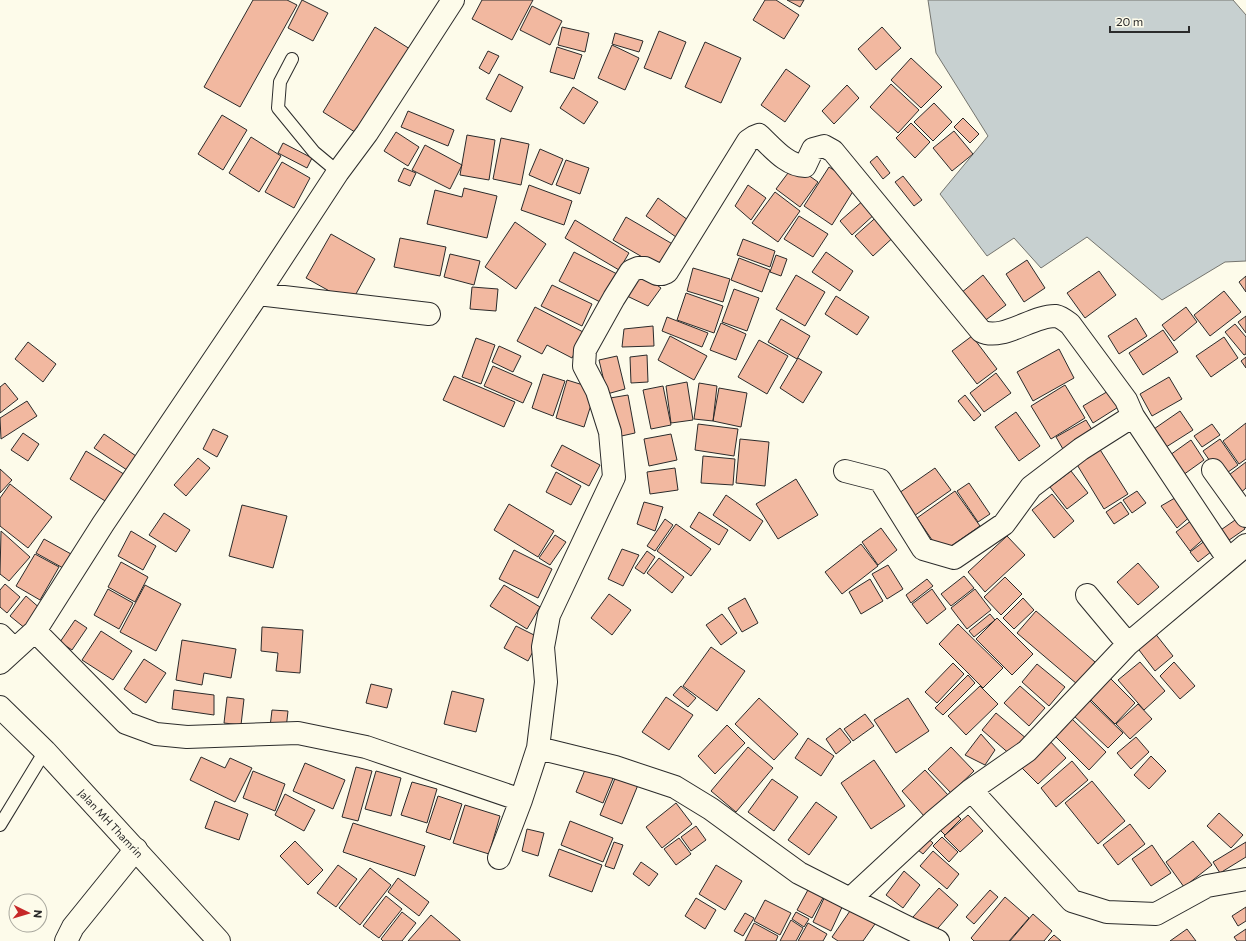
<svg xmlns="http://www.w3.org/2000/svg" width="1246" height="941" viewBox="0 0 1246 941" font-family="Commissioner,sans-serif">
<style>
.water{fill:#c7d0d0;stroke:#74746e}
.building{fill:#f2b8a0;stroke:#2b2b2b}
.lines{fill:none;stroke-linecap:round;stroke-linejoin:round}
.service-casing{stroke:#2b2b2b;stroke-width:14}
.minor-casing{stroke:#2b2b2b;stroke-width:24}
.tertiary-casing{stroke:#2b2b2b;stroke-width:24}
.service{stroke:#fdfbea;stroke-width:12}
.minor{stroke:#fdfbea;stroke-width:22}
.tertiary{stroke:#fdfbea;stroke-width:22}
.labels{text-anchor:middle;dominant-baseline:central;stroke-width:3;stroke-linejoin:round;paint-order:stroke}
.street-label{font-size:11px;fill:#2b2b2b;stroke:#fdfbea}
</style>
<rect width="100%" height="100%" fill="#fdfbea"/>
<path class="water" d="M928,0H1233L1246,15V261L1225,262L1162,300L1087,237L1041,268L1014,238L987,256L940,194L988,136L936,53Z"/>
<path class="building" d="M253,0H287L297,5L240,107L204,87Z
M302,0L328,13L313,41L288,28Z
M482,0H533L512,40L472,19Z
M765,0H776L799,15L784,39L753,20Z
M787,0H804L800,7Z
M532,6L562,21L550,45L520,30Z
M375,27L410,49L358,134L323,112Z
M562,27L589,33L585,52L558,45Z
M882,27L901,48L876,70L858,49Z
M659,31L686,42L671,79L644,68Z
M615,33L643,41L639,52L612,44Z
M705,42L741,58L721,103L685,87Z
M612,45L639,58L625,90L598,78Z
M557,47L582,55L574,79L550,72Z
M488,51L499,56L489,74L479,68Z
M911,58L942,87L921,108L891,80Z
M786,69L810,86L785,122L761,105Z
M499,74L523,87L511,112L486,99Z
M891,84L919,110L898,133L870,107Z
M847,85L859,98L834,124L822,111Z
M573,87L598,102L584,124L560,108Z
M934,103L952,122L933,141L914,122Z
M408,111L454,130L448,146L401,127Z
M222,115L247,130L223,170L198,154Z
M963,118L979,134L970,143L954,127Z
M911,123L930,142L915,158L896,138Z
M954,131L973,154L952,171L933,148Z
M396,132L419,147L408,166L384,151Z
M467,135L495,140L489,180L460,175Z
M251,137L281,156L259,192L229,173Z
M501,138L529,144L521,185L493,179Z
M283,143L312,158L307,168L278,153Z
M425,145L462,165L450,189L412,170Z
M540,149L563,159L552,185L529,175Z
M877,156L890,173L883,179L870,162Z
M566,160L589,168L580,194L556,185Z
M282,162L310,178L294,208L265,192Z
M794,165L818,182L800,207L776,189Z
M829,167L857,185L832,225L804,206Z
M404,168L416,173L410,186L398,181Z
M903,176L922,200L914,206L895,182Z
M529,185L572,201L564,225L521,210Z
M748,185L766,198L751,220L735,206Z
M464,188L497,196L487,238L427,224L435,190L462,197Z
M775,192L800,211L778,242L752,223Z
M658,198L688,220L676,237L646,216Z
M865,199L877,212L852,235L840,221Z
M881,213L898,233L873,256L855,236Z
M799,216L828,234L813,257L784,239Z
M626,217L676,246L663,269L613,240Z
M575,220L629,253L619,270L565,238Z
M515,222L546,244L516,289L485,267Z
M331,234L375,259L351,303L306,278Z
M400,238L446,247L440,276L394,267Z
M743,239L775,251L770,267L737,255Z
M574,252L621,276L606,305L559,281Z
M826,252L853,271L840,291L812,272Z
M450,254L480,261L474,285L444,277Z
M776,255L787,259L781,276L770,272Z
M739,258L770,270L762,292L731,280Z
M1027,260L1045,288L1024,302L1006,274Z
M693,268L730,279L723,302L687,291Z
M1099,271L1116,295L1085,318L1067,293Z
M641,274L661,288L648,306L627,296Z
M796,275L825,292L805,326L776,309Z
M983,275L1006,305L983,322L961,293Z
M1246,276V292L1239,282Z
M552,285L592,304L582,326L541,306Z
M472,287L498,289L496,311L470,309Z
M734,289L759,298L747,331L722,322Z
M1224,291L1241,312L1210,336L1194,315Z
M686,293L723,306L714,333L677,320Z
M836,296L869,317L857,335L825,314Z
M535,307L585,333L572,358L547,345L542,354L517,341Z
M1186,307L1197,322L1174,341L1162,325Z
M1246,316V333L1238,322Z
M667,317L708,333L702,347L662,331Z
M1136,318L1147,336L1119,354L1108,336Z
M781,319L810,336L797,359L768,342Z
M721,323L746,334L736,360L710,350Z
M1235,324L1246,337V354L1244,355L1225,332Z
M653,326L654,346L622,347L624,329Z
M1163,330L1178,352L1143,375L1129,353Z
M670,336L707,356L694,380L658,360Z
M972,336L997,369L977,384L952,351Z
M1224,337L1238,358L1211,377L1196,356Z
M476,338L495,345L481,384L462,377Z
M759,340L788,356L767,394L738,377Z
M28,342L56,364L43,382L15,359Z
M499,346L521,356L513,372L492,362Z
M1059,349L1074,378L1033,401L1017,372Z
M647,355L648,382L631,383L630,357Z
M617,356L625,389L607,394L599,360Z
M1246,357V368L1241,361Z
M798,358L822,372L803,403L780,388Z
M493,366L532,383L523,403L484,386Z
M996,373L1011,393L984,412L970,393Z
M543,374L565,381L553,416L532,408Z
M454,376L515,402L504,427L443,400Z
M1169,377L1182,399L1152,416L1140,394Z
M567,380L596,389L584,427L556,418Z
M687,382L693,420L671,423L666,386Z
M5,383L18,399L0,413V387Z
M699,383L717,386L713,421L694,419Z
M1065,385L1085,418L1051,439L1031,406Z
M663,386L671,425L651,429L643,390Z
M719,388L747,393L741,427L713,421Z
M1110,390L1120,406L1093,423L1083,406Z
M628,395L635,433L617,437L610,398Z
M965,395L981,415L974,421L958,401Z
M27,401L37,416L1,439L0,418Z
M1180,411L1193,430L1163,449L1151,431Z
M1016,412L1040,446L1019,461L995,427Z
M1086,420L1097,438L1067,456L1056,437Z
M1246,423V459L1239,464L1223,441Z
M698,424L738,429L734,456L695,450Z
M1212,424L1220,435L1202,447L1194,436Z
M213,429L228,436L217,457L203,449Z
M23,433L39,444L28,461L11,450Z
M104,434L136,456L127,470L94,448Z
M671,434L677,460L649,466L644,439Z
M740,439L769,442L765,486L736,483Z
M1220,439L1238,465L1221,477L1203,451Z
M1191,440L1204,460L1183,475L1170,455Z
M562,445L600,465L589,486L551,466Z
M1099,448L1128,494L1104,509L1076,463Z
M86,451L127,476L110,504L70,479Z
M703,456L735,459L733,485L701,483Z
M198,458L210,468L186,496L174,485Z
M1246,462V488L1238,495L1225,478Z
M675,468L678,490L650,494L647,472Z
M935,468L951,490L914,516L899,493Z
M0,469L12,480L0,493Z
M1071,471L1088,493L1067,509L1050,487Z
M556,472L581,486L571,505L546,492Z
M796,479L818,515L778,539L756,504Z
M969,483L990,514L978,522L957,491Z
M10,484L52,517L28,548L0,526V498Z
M955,491L980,526L941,553L917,518Z
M1137,491L1146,503L1132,513L1123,500Z
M1052,494L1074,521L1054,538L1032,510Z
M726,495L763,521L750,541L713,515Z
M1180,495L1193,514L1177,528L1161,506Z
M644,502L663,507L655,531L637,524Z
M1121,502L1129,514L1114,524L1106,512Z
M509,504L554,531L538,557L494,530Z
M242,505L287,516L273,568L229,556Z
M699,512L728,530L719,545L690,527Z
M164,513L190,530L176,552L149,535Z
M1196,517L1208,535L1190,551L1176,532Z
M1238,518L1245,529L1222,545L1215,534Z
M665,519L673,525L655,551L647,546Z
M676,524L711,549L691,576L657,551Z
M881,528L897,550L878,565L862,542Z
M1,531L30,557L9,581L0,574Z
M131,531L156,546L143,570L118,556Z
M555,535L566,542L550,565L539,558Z
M1007,536L1025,555L985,592L968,572Z
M1210,537L1216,548L1198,562L1190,552Z
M44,539L71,554L63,568L36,553Z
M861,544L878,566L842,594L825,572Z
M622,549L639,555L623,586L608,579Z
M514,550L552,569L538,598L499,579Z
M647,551L655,557L644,574L635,568Z
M35,554L59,567L40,600L16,586Z
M659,558L684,577L672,593L647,573Z
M121,562L148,577L135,602L108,587Z
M1138,563L1159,587L1138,605L1117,582Z
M888,565L903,589L887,599L872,574Z
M964,576L974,588L951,606L941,594Z
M1005,577L1022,594L1001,615L984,597Z
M870,579L883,601L861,614L849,592Z
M927,579L933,586L911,603L906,595Z
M5,584L20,597L7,613L0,607V590Z
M145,585L181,604L156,651L120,632Z
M504,585L540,607L527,629L490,606Z
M108,589L133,603L119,629L94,615Z
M932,589L946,609L927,624L912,604Z
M975,589L991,610L967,629L951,608Z
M609,594L631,610L612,635L591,618Z
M26,596L42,610L26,629L10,616Z
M745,598L758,623L742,632L728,608Z
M1023,598L1034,610L1014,629L1003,618Z
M1036,611L1095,662L1077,684L1017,633Z
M722,614L737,633L721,645L706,625Z
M990,614L995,620L974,637L969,631Z
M997,618L1033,654L1012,675L976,639Z
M75,620L87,628L72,650L60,642Z
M958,624L1003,668L983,688L939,644Z
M516,626L540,638L528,661L504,648Z
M262,627L303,630L300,673L276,671L278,653L261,651Z
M101,631L132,651L113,680L82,660Z
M1154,632L1173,656L1155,671L1136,646Z
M182,640L236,649L231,678L204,673L202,685L176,680Z
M711,647L745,671L717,711L683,686Z
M144,659L166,673L146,703L124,689Z
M1140,662L1165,691L1144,710L1118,680Z
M1174,662L1195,686L1180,699L1160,676Z
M953,663L964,674L937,703L925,692Z
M1037,664L1065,687L1049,706L1022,682Z
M1105,673L1135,703L1115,724L1085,694Z
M968,675L975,683L943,715L935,708Z
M371,684L392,689L387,708L366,703Z
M681,686L696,698L688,707L673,695Z
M980,686L998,704L966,735L948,716Z
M1020,686L1045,708L1029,726L1004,703Z
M174,690L214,695V715L172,709Z
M452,691L484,699L476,732L444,724Z
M227,697L244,699L241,725L224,723Z
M666,697L693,715L669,750L642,732Z
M759,698L798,734L774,760L735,724Z
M908,698L929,731L896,753L874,720Z
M1088,699L1123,733L1108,748L1073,715Z
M1138,704L1152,719L1130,739L1116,724Z
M272,710L288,711L286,729L270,727Z
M996,713L1027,739L1012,756L982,730Z
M865,714L874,726L853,741L844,729Z
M1070,717L1106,752L1089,770L1053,734Z
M727,725L745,743L715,774L698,756Z
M840,728L851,742L836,754L826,739Z
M981,734L995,750L985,765L965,755Z
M1136,737L1149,752L1131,769L1117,753Z
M808,738L834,756L821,776L795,758Z
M1047,738L1066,758L1038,784L1019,765Z
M748,747L773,768L736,812L711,791Z
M951,747L974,771L951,793L928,769Z
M1151,756L1166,771L1149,789L1134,775Z
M201,757L225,768L230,758L252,768L235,802L190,780Z
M874,760L905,806L871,829L841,783Z
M1072,761L1088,780L1056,807L1041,788Z
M305,763L345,780L333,809L293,791Z
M587,765L614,776L603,803L576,792Z
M356,767L372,771L358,821L342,817Z
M925,770L948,795L924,816L902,791Z
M253,771L285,784L275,811L243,798Z
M376,771L401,778L391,816L365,809Z
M616,776L638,785L622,824L600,815Z
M772,779L798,797L774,831L748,812Z
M1092,781L1125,821L1098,844L1065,803Z
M412,782L437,789L427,823L401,815Z
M285,794L315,810L304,831L275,815Z
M438,796L462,804L450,840L426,832Z
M215,801L248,814L239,840L205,828Z
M816,802L837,817L809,855L788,840Z
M676,803L692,824L662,848L646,827Z
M465,805L500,816L489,854L453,843Z
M953,811L961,819L945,835L937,827Z
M1219,813L1243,835L1231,848L1207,826Z
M968,815L983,831L960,852L944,836Z
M570,821L613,838L603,862L561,845Z
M353,823L425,846L415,876L343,852Z
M1130,824L1145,844L1118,865L1103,845Z
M696,826L706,840L691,851L681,837Z
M527,829L544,833L538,856L522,851Z
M923,834L933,843L923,854L913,846Z
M942,837L958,852L949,862L933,846Z
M679,838L691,854L676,865L664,849Z
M295,841L323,870L308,885L280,856Z
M1193,841L1212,865L1184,887L1166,862Z
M614,842L623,845L614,869L605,866Z
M1246,842V857L1220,873L1213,862Z
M1152,845L1171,873L1151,886L1132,859Z
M559,849L602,865L592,892L549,876Z
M933,851L959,874L947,889L920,866Z
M641,862L658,874L649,886L633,874Z
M338,865L357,879L336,907L317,893Z
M716,865L742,881L725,910L699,894Z
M370,868L391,885L360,925L339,908Z
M904,871L920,885L903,908L886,895Z
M398,878L429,902L419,916L388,892Z
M809,888L824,896L812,918L797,910Z
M939,888L958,905L932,935L913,917Z
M990,890L998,897L974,924L966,917Z
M826,894L844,903L831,931L813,922Z
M386,896L402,909L379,938L363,926Z
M1005,897L1029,918L1009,941H974L971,938Z
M696,898L716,910L705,929L685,916Z
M765,900L791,913L780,935L754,921Z
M1246,907V921L1238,926L1232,916Z
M852,908L875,924L863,941H838L832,937Z
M402,912L416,923L402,941H383L381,939Z
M796,912L809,919L804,927L792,919Z
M745,913L754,918L743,936L734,931Z
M1033,914L1052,931L1044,941H1010Z
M431,915L460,940V941H408Z
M791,920L803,928L796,941H780Z
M754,923L778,936L776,941H745Z
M808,923L827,934L823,941H798Z
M1187,929L1196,941H1170Z
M1246,929V941H1237L1234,937Z
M1054,935L1061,941H1048Z"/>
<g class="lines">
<g class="service-casing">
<path id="service" d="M292,59L280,82L278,108L314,152L338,172
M0,825L45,751"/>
</g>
<g class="minor-casing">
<path id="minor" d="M258,294L429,314
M1213,470L1246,516
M845,471L880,480L923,549L954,558L1004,524L1031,487L1081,449L1133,416
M35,631L126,723L156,734L187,737L298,733L366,747L521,800L538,748L615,767L675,787L711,809L799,873L850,899L933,822L971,790L1072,901L1107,912L1156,914L1207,886L1246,879
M0,635L14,649
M1128,644L1246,545
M0,663L35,631L103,524L258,294L338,172L367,133L453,0
M538,748L546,682L543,647L549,615L614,477L610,432L597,391L584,366L585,350L614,298L631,271L638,268H645L657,274H662L667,272L748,141L754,137L759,135C772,147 787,166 805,166L813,149L824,146L833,151L981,331C1002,342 1033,315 1056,316C1061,317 1066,321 1070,324L1126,400L1133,416L1228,559
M971,790L1027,751L1128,644L1087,595
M499,858L521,800
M850,899L915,931L938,941
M66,941L73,927L136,849"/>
</g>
<g class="tertiary-casing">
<path id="tertiary" d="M0,707L45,751L219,941"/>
</g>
<use href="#service" class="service"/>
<use href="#minor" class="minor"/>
<use href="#tertiary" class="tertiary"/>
</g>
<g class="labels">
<g class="street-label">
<text transform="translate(111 823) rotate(47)">Jalan MH Thamrin</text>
</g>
</g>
<g transform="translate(28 913) rotate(95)"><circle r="19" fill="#fdfbea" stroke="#a9a89e"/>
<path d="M0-3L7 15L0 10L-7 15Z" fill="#c62828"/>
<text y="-6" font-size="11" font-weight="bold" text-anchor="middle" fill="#2b2b2b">N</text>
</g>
<path d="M1110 26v6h79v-6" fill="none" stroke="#2b2b2b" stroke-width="2"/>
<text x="1116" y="26" font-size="12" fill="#2b2b2b" stroke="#fdfbea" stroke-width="3" paint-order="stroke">20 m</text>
</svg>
